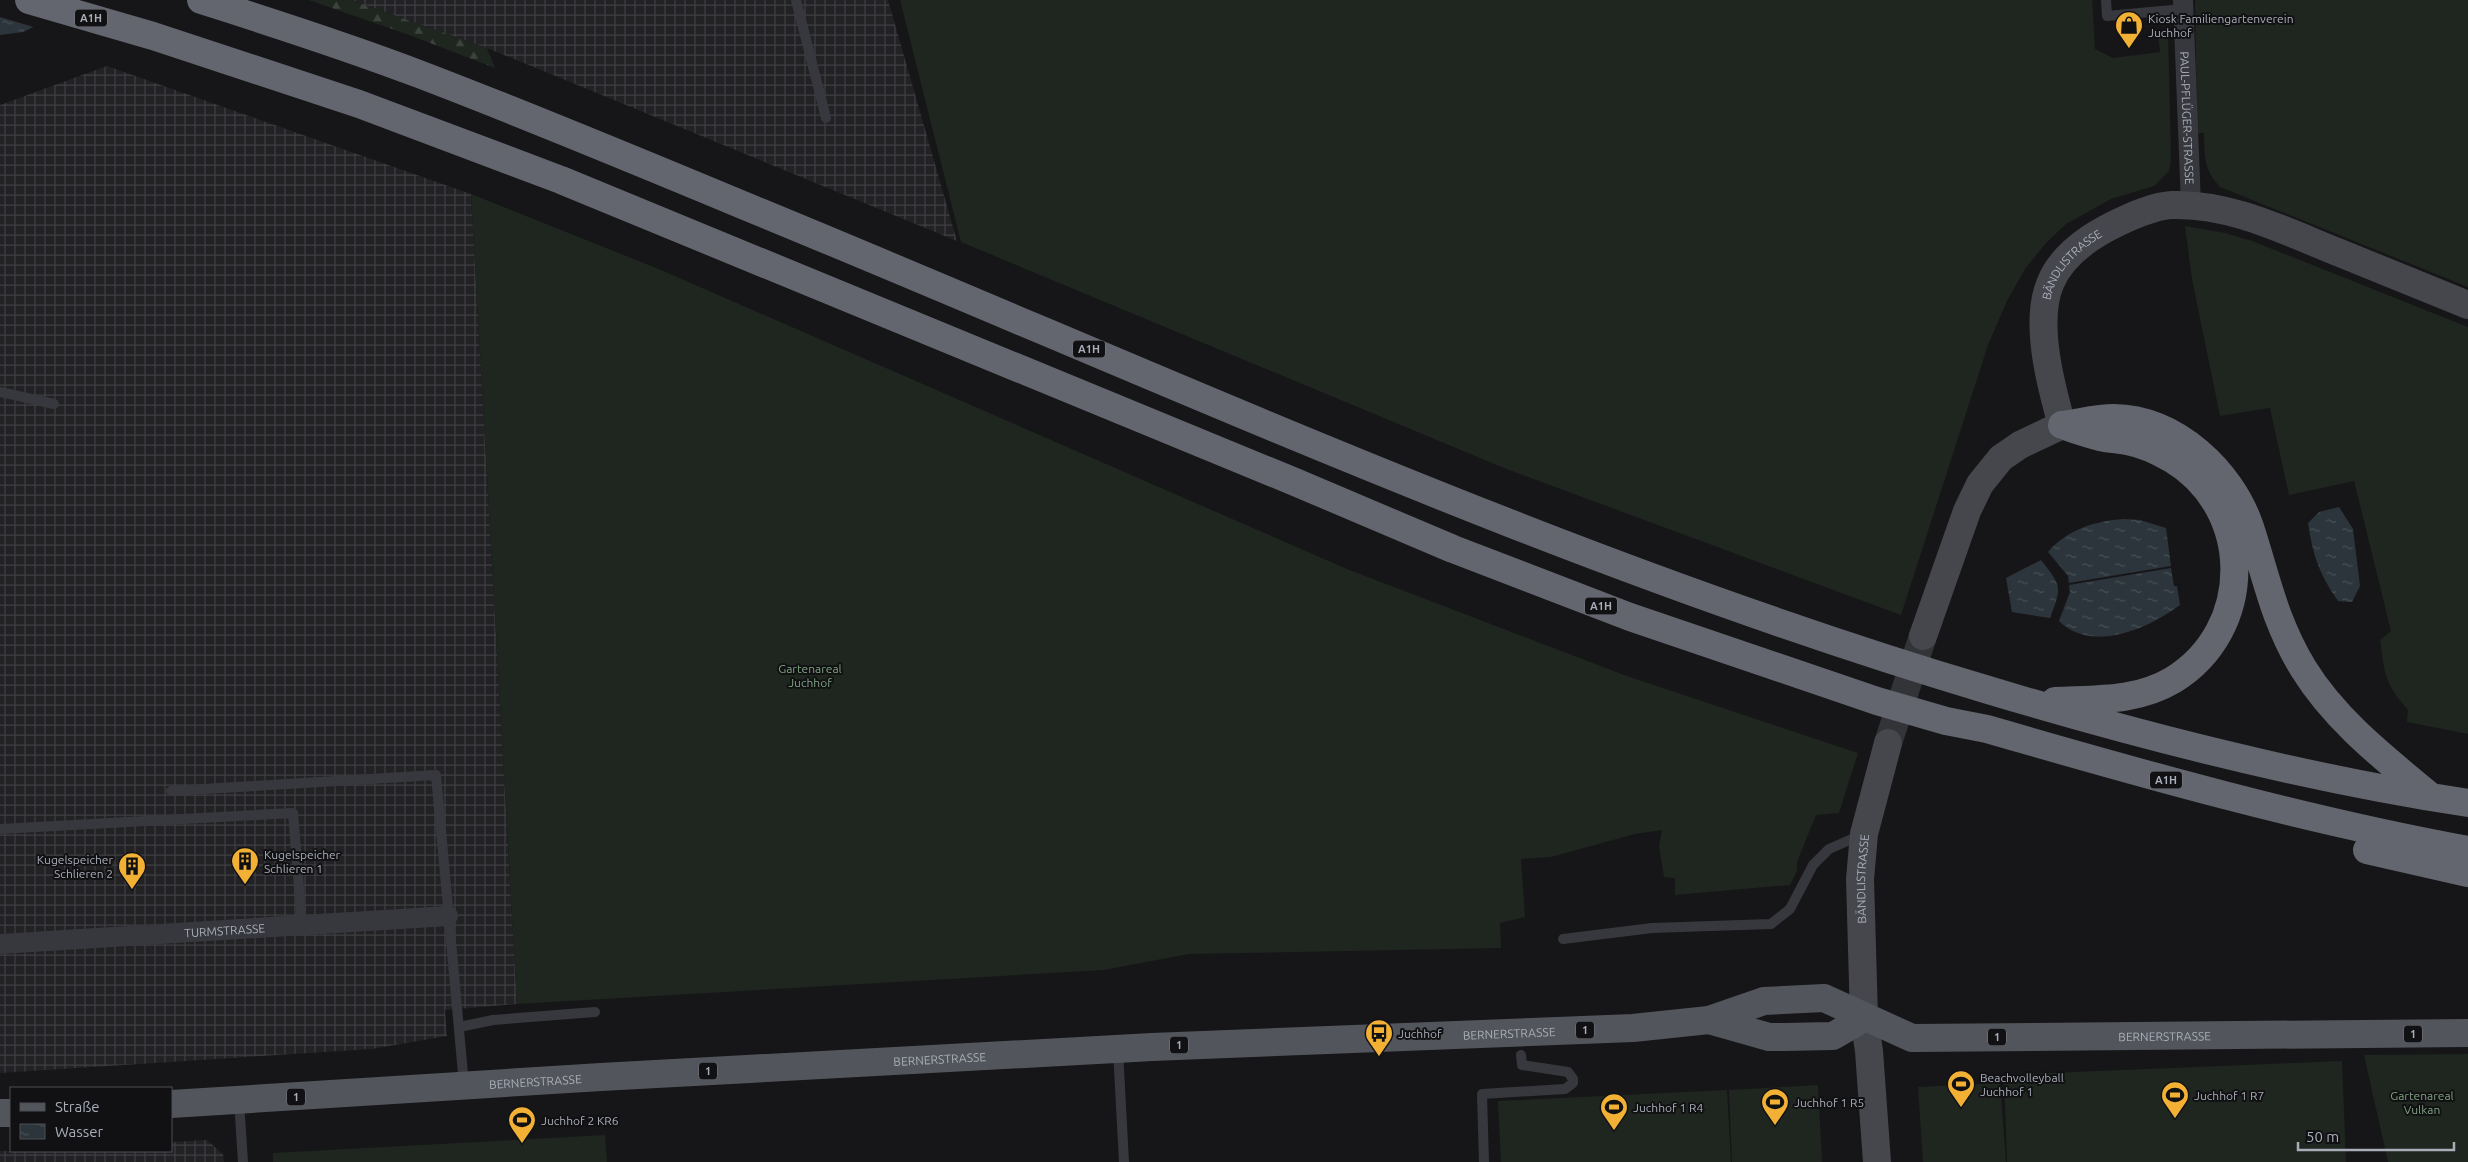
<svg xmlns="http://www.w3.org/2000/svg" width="2468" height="1162" viewBox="0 0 2468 1162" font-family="Ubuntu,sans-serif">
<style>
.industrial{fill:url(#industrial-grid)}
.forest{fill:url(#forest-firs)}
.garden{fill:#1e261f}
.water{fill:url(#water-ripples)}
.pier{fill:#161618}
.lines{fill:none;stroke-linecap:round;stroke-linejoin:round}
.secondary-tunnel{stroke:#333438;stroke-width:28;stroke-dasharray:28 14;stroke-linecap:butt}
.lane{stroke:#37383d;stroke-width:10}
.street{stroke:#37383d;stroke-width:20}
.secondary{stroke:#45474d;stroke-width:28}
.primary{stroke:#53555c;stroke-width:28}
.highway{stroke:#63666e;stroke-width:28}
.labels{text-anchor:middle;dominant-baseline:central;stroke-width:4;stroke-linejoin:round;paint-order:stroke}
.shield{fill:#111113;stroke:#7b7e86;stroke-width:1}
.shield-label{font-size:11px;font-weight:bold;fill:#a8adb8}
.poi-label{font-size:12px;fill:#a8adb8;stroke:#111113;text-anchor:start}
.street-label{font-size:12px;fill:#a8adb8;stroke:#111113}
.park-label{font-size:12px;fill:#7fa381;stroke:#111113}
</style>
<defs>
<pattern id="industrial-grid" width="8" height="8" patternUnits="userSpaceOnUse" patternTransform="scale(1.25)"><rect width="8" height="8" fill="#222225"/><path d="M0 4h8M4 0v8" fill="none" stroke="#3f3f43"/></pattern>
<pattern id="forest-firs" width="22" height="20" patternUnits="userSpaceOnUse" patternTransform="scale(1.25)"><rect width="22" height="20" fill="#1e261f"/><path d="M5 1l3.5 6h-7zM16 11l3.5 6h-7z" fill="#3c433d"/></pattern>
<pattern id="water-ripples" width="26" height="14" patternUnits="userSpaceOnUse" patternTransform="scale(1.25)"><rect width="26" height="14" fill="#2c353c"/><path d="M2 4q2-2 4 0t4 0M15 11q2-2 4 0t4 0" fill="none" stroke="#485056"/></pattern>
</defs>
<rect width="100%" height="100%" fill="#161618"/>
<path class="industrial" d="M351,0H888L957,241L487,48Z
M107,66L471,194L517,1004L445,1010L447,1036L372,1049L0,1073V105Z
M207,1140L223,1154L224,1162H0V1151H171V1142Z"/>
<path class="forest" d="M309,0H351L487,48L495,68L412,36Z"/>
<path class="garden" d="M900,0H2092L2095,49L2113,58L2160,52L2158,32L2168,31L2171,160L2169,171L2154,186L2111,199L2066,224L2046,243L2025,269L2007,301L1988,345L1901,615L1504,468L961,242Z
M2195,0H2468V287L2220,187C2203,168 2205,157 2204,133H2197Z
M471,194L661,270L1347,569L1624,675L1858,753L1839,813L1816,815L1797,862V871L1790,885L1675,895V878L1664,877L1659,846L1662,830L1635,834L1551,857L1521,859L1525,917L1500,923L1501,948L1189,954L1103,970L517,1004Z
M2185,226L2225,233L2252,241L2468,327V734L2407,722L2408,710C2384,682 2385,675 2380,640L2391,631L2354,481L2289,495L2270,408L2220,416L2192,279Z
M2468,1054V1162H2388L2364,1055Z
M2342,1061L2346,1162H2007L2004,1075Z
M2000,1083L2006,1162H1923L1918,1087Z
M1818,1085L1822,1162H1732L1729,1090Z
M1727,1090L1731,1162H1501L1498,1101Z
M605,1135L607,1162H273V1153Z"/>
<path class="water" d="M0,0H89L23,32L0,35Z
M2339,507L2353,529L2360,586L2352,602L2338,601C2319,573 2313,556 2308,523L2319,512Z
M2124,519L2140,520L2166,528L2171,566L2069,583L2068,576L2048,552C2068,529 2095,521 2124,519Z
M2041,560C2062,587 2062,586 2050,618L2012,612L2006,578Z
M2171,568L2174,586H2177L2180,605C2149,628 2093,654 2059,621L2070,592L2069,585Z"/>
<path class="pier" d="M0,0H91L37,28L0,17Z"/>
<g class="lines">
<path class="secondary-tunnel" d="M1888,743L1923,636"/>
<path class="lane" d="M796,0L826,118
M2106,0L2107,16L2183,9
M0,392L54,404
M171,791L436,775L464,1085
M0,829L293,813L302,925
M1563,939L1652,928L1771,924L1790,909L1813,865L1829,849L1861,835
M459,1027L493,1020L595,1012
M1118,1050L1124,1162
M239,1101L243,1162
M1484,1162L1482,1094L1565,1089L1573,1083V1079L1568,1072L1522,1065L1521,1055"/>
<g class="street">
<path id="s1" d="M2183,0L2191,205"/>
<path id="s2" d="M0,944L448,916"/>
</g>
<g class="secondary">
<path id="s3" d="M1923,636L1967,511L1980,484L2001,458L2020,445L2062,425C2051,386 2034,323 2050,284C2057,266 2073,250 2089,239C2108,226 2149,206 2172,205C2229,203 2283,230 2335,251C2379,269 2424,287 2468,305"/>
<path id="s4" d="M1877,1162L1869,1051L1864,1018L1860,879L1864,834L1888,743"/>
</g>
<g class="primary">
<path d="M1709,1020L1769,1037H1784L1833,1036L1864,1018"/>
<path id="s5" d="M171,1104L601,1077L1152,1047L1633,1028L1709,1020L1764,1001L1824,998L1912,1038L2468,1033"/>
<path d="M0,1113H11"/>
</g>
<path class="highway" d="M29,0L153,36L359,104L561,180L1295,482L1453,549L1630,617L1877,701L1946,721L1987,729C2146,775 2305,820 2468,850
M201,0C274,23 348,47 419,74C529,116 637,161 745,206C1155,374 1559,562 1985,689C2144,737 2304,778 2468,803
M2062,425C2079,423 2096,418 2114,418C2176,419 2231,471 2250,527C2267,579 2274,620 2303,668C2335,720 2384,758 2430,796
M2055,701C2096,699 2136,702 2173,680C2255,630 2255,509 2172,459C2158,451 2143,444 2127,441C2118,439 2109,439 2100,437C2089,434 2079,431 2068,427
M2367,850L2468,873"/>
</g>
<defs>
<g id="shop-pin" transform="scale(1.4375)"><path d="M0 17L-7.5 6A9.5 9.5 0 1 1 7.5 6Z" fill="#f2b134" stroke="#111113"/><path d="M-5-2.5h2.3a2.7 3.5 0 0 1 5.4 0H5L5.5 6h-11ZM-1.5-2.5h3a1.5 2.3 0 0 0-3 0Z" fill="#111"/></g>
<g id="building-pin" transform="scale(1.4375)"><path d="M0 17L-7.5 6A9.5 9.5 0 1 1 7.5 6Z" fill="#f2b134" stroke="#111113"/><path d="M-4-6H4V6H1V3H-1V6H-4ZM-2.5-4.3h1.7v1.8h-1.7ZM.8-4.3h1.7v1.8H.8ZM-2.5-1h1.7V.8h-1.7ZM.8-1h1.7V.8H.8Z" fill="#111"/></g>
<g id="bus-pin" transform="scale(1.4375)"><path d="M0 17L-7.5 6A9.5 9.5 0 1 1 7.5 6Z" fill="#f2b134" stroke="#111113"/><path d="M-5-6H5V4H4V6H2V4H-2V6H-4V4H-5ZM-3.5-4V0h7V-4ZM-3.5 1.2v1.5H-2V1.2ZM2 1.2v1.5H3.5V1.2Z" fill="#111"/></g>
<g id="stadium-pin" transform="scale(1.4375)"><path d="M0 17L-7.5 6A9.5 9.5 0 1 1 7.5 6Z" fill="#f2b134" stroke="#111113"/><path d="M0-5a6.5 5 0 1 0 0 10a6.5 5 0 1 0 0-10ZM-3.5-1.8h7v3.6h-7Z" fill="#111"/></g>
</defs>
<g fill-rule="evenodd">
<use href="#shop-pin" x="2129" y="25"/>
<use href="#building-pin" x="245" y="861"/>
<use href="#building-pin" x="132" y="866"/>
<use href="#bus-pin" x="1379" y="1033"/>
<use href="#stadium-pin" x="1961" y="1084"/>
<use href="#stadium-pin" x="2175" y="1095"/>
<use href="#stadium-pin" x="1775" y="1102"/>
<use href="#stadium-pin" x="1614" y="1107"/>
<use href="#stadium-pin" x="522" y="1120"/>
</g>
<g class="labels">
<g class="shield">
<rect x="75" y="9.5" width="32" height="17" rx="4"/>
<rect x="1073" y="340.5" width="32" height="17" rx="4"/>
<rect x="1585" y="597.5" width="32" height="17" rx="4"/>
<rect x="2150" y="771.5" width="32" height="17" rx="4"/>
<rect x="1576" y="1021.5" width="18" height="17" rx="4"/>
<rect x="2404" y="1025.5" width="18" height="17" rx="4"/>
<rect x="1988" y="1028.5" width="18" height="17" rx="4"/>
<rect x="1170" y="1036.5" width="18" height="17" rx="4"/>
<rect x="699" y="1062.5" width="18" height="17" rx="4"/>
<rect x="287" y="1088.5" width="18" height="17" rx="4"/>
</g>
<g class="shield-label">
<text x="91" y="18">A1H</text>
<text x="1089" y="349">A1H</text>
<text x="1601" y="606">A1H</text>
<text x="2166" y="780">A1H</text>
<text x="1585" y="1030">1</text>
<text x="2413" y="1034">1</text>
<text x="1997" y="1037">1</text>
<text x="1179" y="1045">1</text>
<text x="708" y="1071">1</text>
<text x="296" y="1097">1</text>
</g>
<g class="poi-label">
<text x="2148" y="18">Kiosk Familiengartenverein<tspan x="2148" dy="14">Juchhof</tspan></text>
<text x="264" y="854">Kugelspeicher<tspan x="264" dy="14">Schlieren 1</tspan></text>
<text x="113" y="859" text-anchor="end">Kugelspeicher<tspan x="113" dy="14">Schlieren 2</tspan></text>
<text x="1398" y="1033">Juchhof</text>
<text x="1980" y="1077">Beachvolleyball<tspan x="1980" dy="14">Juchhof 1</tspan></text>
<text x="2194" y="1095">Juchhof 1 R7</text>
<text x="1794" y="1102">Juchhof 1 R5</text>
<text x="1633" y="1107">Juchhof 1 R4</text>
<text x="541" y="1120">Juchhof 2 KR6</text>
</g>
<g class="street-label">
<text stroke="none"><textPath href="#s1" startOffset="118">PAUL-PFLÜGER-STRASSE</textPath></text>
<text stroke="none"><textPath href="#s3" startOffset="438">BÄNDLISTRASSE</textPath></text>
<text stroke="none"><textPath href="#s4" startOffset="284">BÄNDLISTRASSE</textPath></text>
<text stroke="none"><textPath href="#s2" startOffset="225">TURMSTRASSE</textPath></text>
<text stroke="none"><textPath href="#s5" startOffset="1340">BERNERSTRASSE</textPath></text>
<text stroke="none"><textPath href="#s5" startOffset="2008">BERNERSTRASSE</textPath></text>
<text stroke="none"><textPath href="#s5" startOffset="770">BERNERSTRASSE</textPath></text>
<text stroke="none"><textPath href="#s5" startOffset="365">BERNERSTRASSE</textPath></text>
</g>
<g class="park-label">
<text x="810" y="668">Gartenareal<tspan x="810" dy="14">Juchhof</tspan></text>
<text x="2422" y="1095">Gartenareal<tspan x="2422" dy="14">Vulkan</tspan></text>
</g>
</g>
<rect x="10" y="1087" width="162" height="65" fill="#111113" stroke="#4d4f55"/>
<rect x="20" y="1103" width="25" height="8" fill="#53555c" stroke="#4d4f55"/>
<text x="55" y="1112" font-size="15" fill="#a8adb8">Straße</text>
<rect x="20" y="1124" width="25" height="15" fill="url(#water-ripples)" stroke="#4d4f55"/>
<text x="55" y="1137" font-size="15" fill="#a8adb8">Wasser</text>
<path d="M2298 1142v8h156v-8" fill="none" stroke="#a8adb8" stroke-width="2.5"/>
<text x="2306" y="1142" font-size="15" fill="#a8adb8" stroke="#111113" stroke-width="4" paint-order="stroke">50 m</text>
</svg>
